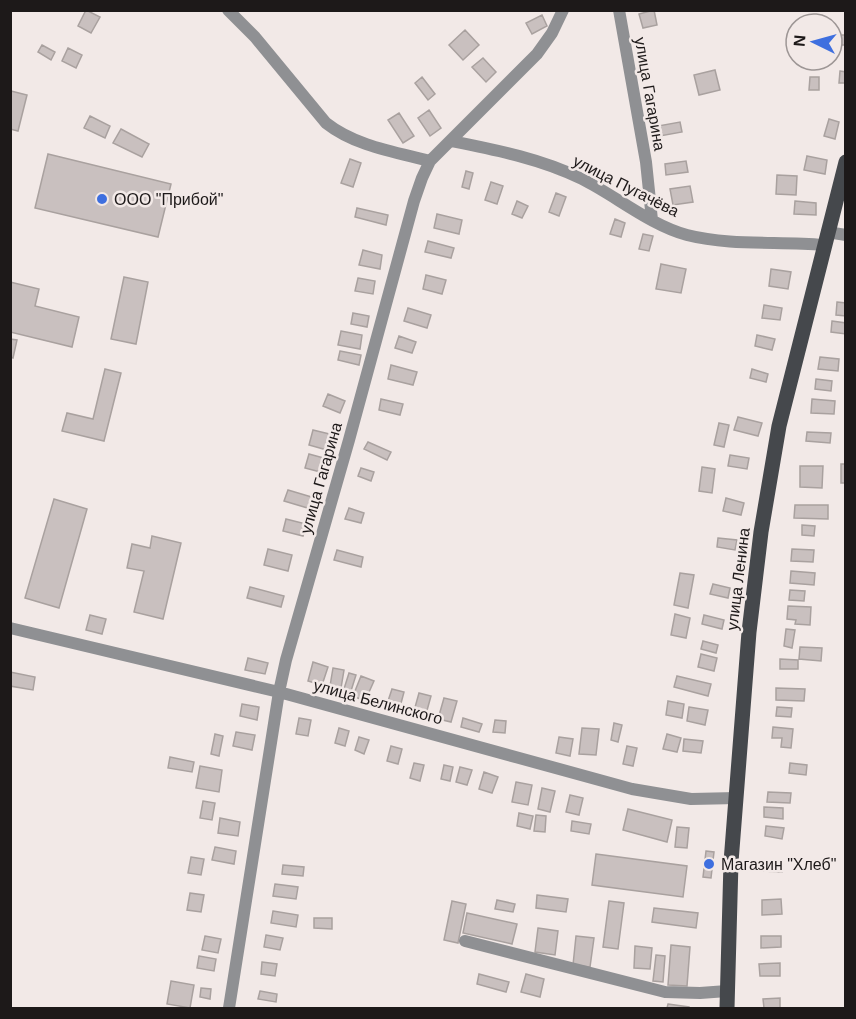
<svg xmlns="http://www.w3.org/2000/svg" width="856" height="1019" viewBox="0 0 856 1019" font-family="Arial,sans-serif">
<style>
.building{fill:#c9c0bf;stroke:#a9a19f;stroke-width:1.5}
.lines{fill:none;stroke-linecap:round;stroke-linejoin:round}
.minor{stroke:#8f9093;stroke-width:12}
.major{stroke:#45484c;stroke-width:15}
.poi-dot{fill:#3e6fdf;stroke:#f2e9e7;stroke-width:2}
.labels{text-anchor:middle;dominant-baseline:central;stroke-width:5;stroke-linejoin:round;paint-order:stroke}
.street-label{font-size:16px;fill:#1d1919;stroke:#f2e9e7}
.poi-label{font-size:16px;fill:#1d1919;stroke:#f2e9e7;text-anchor:start}
</style>
<rect width="100%" height="100%" fill="#f2e9e7"/>
<path class="building" d="M86,10L100,17L91,33L78,26Z
M654,10L657,25L643,28L639,14Z
M542,15L547,26L532,34L526,23Z
M465,30L479,45L463,60L449,45Z
M839,35H846V45H840Z
M42,45L55,52L51,60L38,52Z
M68,48L82,55L76,68L62,61Z
M483,58L496,72L486,82L472,67Z
M715,70L720,90L699,95L694,75Z
M840,71L846,72V83H839Z
M422,77L435,94L428,100L415,83Z
M810,77H819V90H809Z
M11,91L27,95L18,131L10,129Z
M429,110L441,128L430,136L418,118Z
M399,113L414,136L403,143L388,120Z
M90,116L110,126L105,138L84,128Z
M829,119L839,122L835,139L824,136Z
M680,122L682,132L660,136L658,126Z
M121,129L149,144L142,157L113,143Z
M48,154L171,184L158,237L35,208Z
M807,156L827,160L825,174L804,170Z
M350,159L361,163L353,187L341,183Z
M686,161L688,172L666,175L665,164Z
M466,171L473,173L469,189L462,187Z
M777,175L797,176L796,195L776,194Z
M491,182L503,186L497,204L485,200Z
M690,186L693,202L673,205L670,189Z
M556,193L566,197L559,216L549,212Z
M517,201L528,206L522,218L512,214Z
M795,201L816,203V215L794,214Z
M357,208L388,215L386,225L355,217Z
M437,214L462,220L459,234L434,228Z
M615,219L625,223L621,237L610,234Z
M643,234L653,236L649,251L639,249Z
M428,241L454,248L451,258L425,252Z
M363,250L382,255L380,269L359,265Z
M661,264L686,269L681,293L656,289Z
M771,269L791,272L788,289L769,286Z
M426,275L446,280L442,294L423,289Z
M124,277L148,282L136,344L111,339Z
M358,278L375,281L373,294L355,291Z
M10,282L39,289L35,306L79,317L72,347L10,332Z
M837,302L846,303V316L836,315Z
M764,305L782,308L780,320L762,318Z
M408,308L431,315L427,328L404,321Z
M353,313L369,316L367,327L351,324Z
M832,321L846,323V334L831,332Z
M341,331L362,335L360,349L338,345Z
M757,335L775,339L772,350L755,346Z
M399,336L416,342L412,353L395,348Z
M10,339L17,340L13,358L10,357Z
M340,351L361,355L359,365L338,360Z
M820,357L839,359L838,371L818,369Z
M391,365L417,372L413,385L388,379Z
M105,369L121,373L104,441L62,431L67,413L93,419Z
M752,369L768,374L766,382L750,378Z
M816,379L832,381L831,391L815,389Z
M328,394L345,401L340,413L323,406Z
M381,399L403,404L400,415L379,410Z
M812,399L835,401L834,414L811,413Z
M738,417L762,423L758,436L734,430Z
M719,423L729,425L724,447L714,445Z
M313,430L338,436L334,452L309,445Z
M807,432L831,433L830,443L806,441Z
M368,442L391,452L387,460L364,449Z
M309,454L331,460L328,474L305,468Z
M730,455L749,458L747,469L728,466Z
M841,464H846V483H841Z
M800,466H823L822,488L800,487Z
M702,467L715,469L712,493L699,491Z
M361,468L374,472L371,481L358,476Z
M288,490L315,498L311,509L284,501Z
M726,498L744,503L741,515L723,511Z
M54,499L87,509L59,608L25,598Z
M795,505H828V519L794,518Z
M349,508L364,513L361,523L345,519Z
M286,519L306,524L303,536L283,531Z
M802,525L815,526L814,536L802,535Z
M152,536L181,543L163,619L134,612L144,571L127,568L132,544L150,548Z
M718,538L737,540L735,550L717,547Z
M268,549L292,555L288,571L264,565Z
M792,549L814,550L813,562L791,561Z
M337,550L363,557L361,567L334,560Z
M791,571L815,573L814,585L790,583Z
M680,573L694,575L688,608L674,605Z
M713,584L730,588L728,598L710,594Z
M250,587L284,596L281,607L247,598Z
M790,590L805,591L804,601L789,600Z
M788,606L811,607L810,625L795,624L796,620L787,619Z
M675,614L690,618L686,638L671,635Z
M90,615L106,619L102,634L86,630Z
M704,615L724,620L722,629L702,624Z
M786,629L795,630L792,648L784,646Z
M703,641L718,645L716,653L701,649Z
M800,647L822,648L821,661L799,659Z
M701,654L717,658L714,671L698,667Z
M248,658L268,663L265,674L245,670Z
M780,659L798,660V669H780Z
M313,662L328,667L322,685L308,681Z
M333,668L344,670L340,694L329,692Z
M10,672L35,677L33,690L10,686Z
M349,673L356,675L350,694L343,692Z
M361,676L374,681L365,701L353,696Z
M677,676L711,684L708,696L674,687Z
M776,688L805,689L804,701L776,700Z
M392,689L404,692L400,707L387,704Z
M419,693L431,696L426,714L414,711Z
M444,698L457,701L451,722L438,719Z
M668,701L684,704L682,718L666,715Z
M242,704L259,707L257,720L240,716Z
M689,707L708,710L705,725L687,721Z
M777,707L792,708L791,717L776,716Z
M299,718L311,720L308,736L296,734Z
M463,718L482,724L479,732L461,727Z
M495,720L506,721L505,733L493,732Z
M614,723L622,725L618,742L611,740Z
M773,727L793,729L791,748L781,747L782,738H772Z
M339,728L349,731L345,746L335,743Z
M582,728L599,729L596,755L579,754Z
M236,732L255,735L252,750L233,746Z
M215,734L223,736L219,756L211,754Z
M667,734L681,738L677,752L663,749Z
M359,737L369,740L364,754L355,750Z
M559,737L573,739L570,756L556,753Z
M684,739L703,741L701,753L683,751Z
M391,746L402,749L398,764L387,761Z
M627,746L637,748L633,766L623,764Z
M170,757L194,762L192,772L168,768Z
M414,763L424,765L420,781L410,778Z
M790,763L807,765L806,775L789,773Z
M444,765L453,767L450,781L441,779Z
M200,766L222,770L219,792L196,788Z
M460,767L472,770L467,785L456,782Z
M484,772L498,777L492,793L479,789Z
M516,782L532,785L528,805L512,802Z
M542,788L555,791L550,812L538,809Z
M768,792L791,793L790,803L767,802Z
M570,795L583,798L579,815L566,812Z
M203,801L215,803L212,820L200,818Z
M764,807L783,808V819L764,817Z
M628,809L672,820L667,842L623,830Z
M519,813L533,816L530,829L517,826Z
M536,815L546,816L545,832L534,831Z
M220,818L240,822L238,836L218,833Z
M572,821L591,824L589,834L571,831Z
M766,826L784,828L782,839L765,836Z
M677,827L689,828L687,848L675,847Z
M215,847L236,851L234,864L212,860Z
M706,851L714,852L711,878L703,877Z
M596,854L687,866L683,897L592,885Z
M191,857L204,859L201,875L188,873Z
M761,862L783,864L782,872L761,871Z
M283,865L304,867L303,876L282,874Z
M275,884L298,887L296,899L273,896Z
M190,893L204,895L201,912L187,910Z
M537,895L568,899L566,912L536,908Z
M781,899L782,914L762,915V900Z
M497,900L515,904L513,912L495,909Z
M452,901L466,904L458,943L444,940Z
M609,901L624,903L618,949L603,947Z
M654,908L698,913L696,928L652,922Z
M273,911L298,915L296,927L271,923Z
M467,913L517,924L512,944L463,933Z
M314,918H332V929L314,928Z
M538,928L558,931L555,955L535,952Z
M266,935L283,938L280,950L264,947Z
M205,936L221,939L218,953L202,950Z
M576,936L594,938L590,967L573,965Z
M761,936H781V947L761,948Z
M671,945L690,947L687,986L668,985Z
M635,946L652,948L650,969L634,968Z
M656,955L665,956L663,982L653,981Z
M199,956L216,959L214,971L197,968Z
M262,962L277,964L275,976L261,974Z
M780,963V976H760L759,964Z
M479,974L509,982L506,992L477,984Z
M526,974L544,979L540,997L521,992Z
M171,981L194,985L190,1008L167,1004Z
M201,988L211,989L210,999L200,997Z
M260,991L277,994L276,1002L258,999Z
M780,998V1008H764L763,999Z
M668,1004L689,1007V1008H667Z"/>
<g class="lines">
<path class="minor" d="M228,10L255,37L326,123C355,146 395,152 430,161
M619,10L646,162L652,220
M451,141C496,150 542,159 582,179C616,196 650,225 687,235C730,246 779,241 823,245
M827,232L846,235
M10,628L279,692L632,789L691,799L737,798
M465,941L665,992L700,993L727,991
M229,1008L279,692L286,660L349,440L414,201L422,178L430,161L537,54L552,33L563,10"/>
<path class="major" d="M727,1008L731,862L749,632L761,532L779,426L846,162"/>
</g>
<g class="poi-dot">
<circle cx="102" cy="199" r="6"/>
<circle cx="709" cy="864" r="6"/>
</g>
<g class="labels">
<g class="street-label">
<text transform="translate(650 94) rotate(80)">улица Гагарина</text>
<text transform="translate(626 186) rotate(27)">улица Пугачёва</text>
<text transform="translate(321 478) rotate(-74)">улица Гагарина</text>
<text transform="translate(738 579) rotate(-83)">улица Ленина</text>
<text transform="translate(378 702) rotate(15)">улица Белинского</text>
</g>
<g class="poi-label">
<text x="114" y="199">ООО "Прибой"</text>
<text x="721" y="864">Магазин "Хлеб"</text>
</g>
</g>
<rect width="856" height="1019" fill="none" stroke="#1d1919" stroke-width="24"/>
<g transform="translate(814 42) rotate(275)"><circle r="28" fill="#f2e9e7" stroke="#9d9695" stroke-width="1.5"/>
<path d="M0-4.5L10 22L0 15L-10 22Z" fill="#3e6fdf"/>
<text y="-9" font-size="16" font-weight="bold" text-anchor="middle" fill="#1d1919">N</text>
</g>
</svg>
